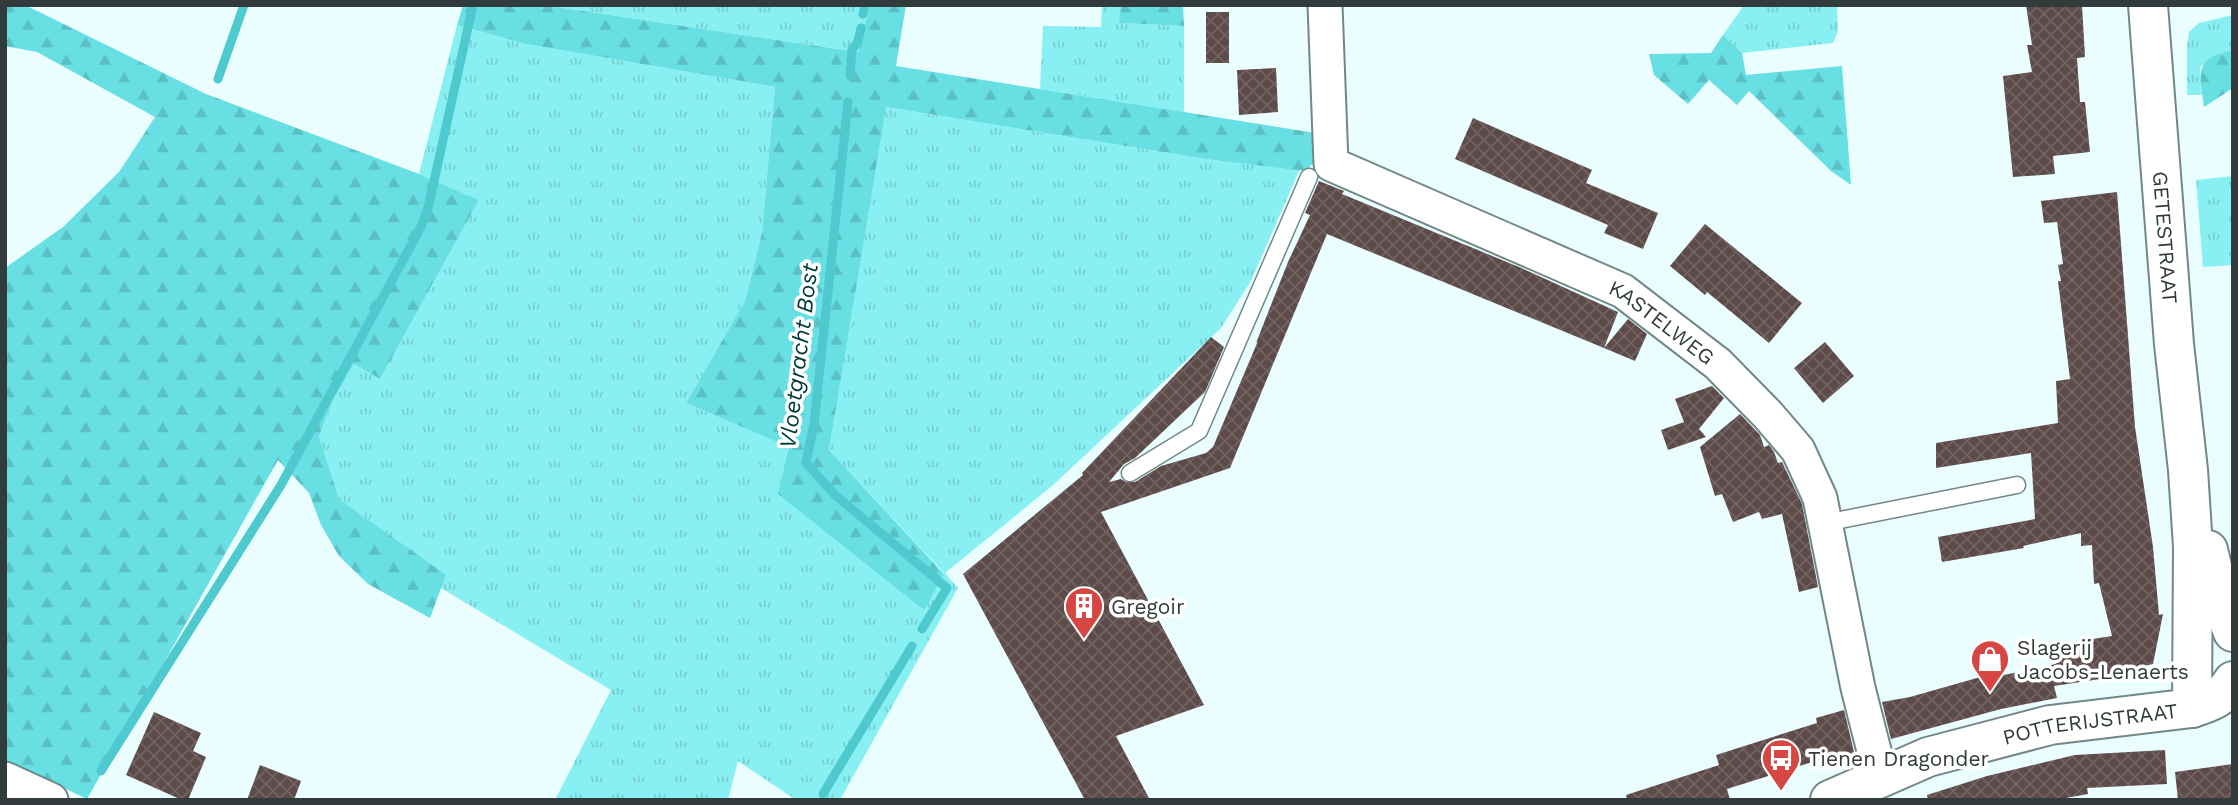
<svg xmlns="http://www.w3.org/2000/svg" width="2238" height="805" viewBox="0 0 2238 805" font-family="'Work Sans',sans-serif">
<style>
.grass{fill:url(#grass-tufts)}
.forest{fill:url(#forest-firs)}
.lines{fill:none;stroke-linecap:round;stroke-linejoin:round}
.stream{stroke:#4ec9cd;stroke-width:9}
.building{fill:url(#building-cross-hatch)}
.service-casing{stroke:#728888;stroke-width:19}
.minor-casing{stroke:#728888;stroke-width:37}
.tertiary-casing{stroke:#728888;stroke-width:42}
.service{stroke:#fff;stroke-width:16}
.minor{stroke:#fff;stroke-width:33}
.tertiary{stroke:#fff;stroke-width:38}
.labels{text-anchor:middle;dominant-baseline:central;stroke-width:7;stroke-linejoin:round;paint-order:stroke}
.street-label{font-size:21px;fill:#313b3b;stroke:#fff}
.poi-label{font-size:21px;fill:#313b3b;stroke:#fff;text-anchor:start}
.water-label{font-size:23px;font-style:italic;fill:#003a3c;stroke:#fff}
</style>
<defs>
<pattern id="grass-tufts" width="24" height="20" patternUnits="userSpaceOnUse" patternTransform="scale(1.75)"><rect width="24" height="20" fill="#88eff3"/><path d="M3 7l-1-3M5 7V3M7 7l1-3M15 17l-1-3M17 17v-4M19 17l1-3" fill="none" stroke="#76ced1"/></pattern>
<pattern id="forest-firs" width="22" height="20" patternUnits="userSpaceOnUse" patternTransform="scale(1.75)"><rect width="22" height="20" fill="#67dfe3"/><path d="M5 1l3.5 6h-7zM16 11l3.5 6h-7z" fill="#5ac0c4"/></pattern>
<pattern id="building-cross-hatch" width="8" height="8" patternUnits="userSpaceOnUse" patternTransform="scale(1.75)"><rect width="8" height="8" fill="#5d4b49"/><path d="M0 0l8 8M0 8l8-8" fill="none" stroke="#716362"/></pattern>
</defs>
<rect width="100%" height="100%" fill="#ebfeff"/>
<path class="grass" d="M543,5H870L858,52Z
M1102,5H1121L1120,23L1184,26V112L1040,89L1043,26L1101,27Z
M1744,5H1837L1838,31L1833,43L1742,53L1723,35Z
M2233,15V50L2220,53L2200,67L2202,95H2187V46L2189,32L2199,23Z
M457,25L526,44L775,87L762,232L745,301L686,403L790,447L923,610L944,573L829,450L885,107L1206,159L1300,169L1251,281L1221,328L1052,486L945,573L958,588L840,800H796L738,761L728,800H555L611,690L441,588L445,575L339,499L319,436L332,402L354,364L380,379L479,200L419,174Z
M2233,176V265L2203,267L2196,180Z"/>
<path class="forest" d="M5,5H25L206,94L419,174L479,200L380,379L354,364L332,402L319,436L339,499L446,575L430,618L368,584L339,556L321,525L309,493L278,460L87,799L5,760V268L63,227L119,172L155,117L37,52L5,46Z
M463,5H543L858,52L870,5H906L896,66L1322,134L1319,156L1306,171L1206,159L886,107L829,450L944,574L924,610L778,494L789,447L686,403L745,301L762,232L775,87L526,44L457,25Z
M1121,5H1183L1184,26L1119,23Z
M1723,35L1742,53L1746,75L1842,66L1851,185L1831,171L1749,91L1737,105L1709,80L1688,104L1654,75L1649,54L1711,53Z
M2233,50V88L2204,107C2200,73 2193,58 2233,50Z"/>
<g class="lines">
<path class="stream" d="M863,14L865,5
M850,76L852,50L858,41L861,28
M218,79L244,5
M848,102L814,424L806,463L835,495L947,588L922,629
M101,771L281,485L421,227L428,208L473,5
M823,794L912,646"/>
</g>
<path class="building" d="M2026,5H2082L2085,57L2077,58L2080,102H2085L2090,152L2053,156L2055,174L2013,177L2003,76L2032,72L2027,45H2032Z
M1206,12H1229V63H1206Z
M1276,68L1278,112L1239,115L1237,70Z
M1473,118L1592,170L1586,183L1658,213L1643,249L1604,233L1608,225L1455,159Z
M1319,181L1344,191L1342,194L1519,267L1618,312L1604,348L1327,234L1230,468L1101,512L1204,705L1116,736L1150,800H1085L963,574L1083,475L1082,473L1211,337L1224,347L1205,392L1135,458L1124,464L1109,482L1121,479L1126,482H1135L1161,466L1206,453L1213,447L1258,341L1256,343L1288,262L1310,215L1305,213Z
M2117,192L2135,427L2153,547L2159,615L2163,614L2153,664L2119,672L2120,676L2054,686L2057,698L2001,709L1891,739L1882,702L1910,697L1998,672L1999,676L2056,664L2054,645L2112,636L2099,583L2094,584L2092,545L2081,546V533L2023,546L2024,548L1942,562L1938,537L2035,519L2031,453L1936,468V443L2058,423L2056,381L2070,379L2058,281H2061L2058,265L2063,264L2057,222L2044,223L2041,201Z
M1705,224L1802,303L1769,343L1707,292L1705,295L1670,266Z
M1628,319L1647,334L1635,361L1604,348Z
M1825,342L1854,376L1823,403L1794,368Z
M1712,386L1724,398L1699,429L1706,437L1668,450L1661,430L1684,422L1675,399Z
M1740,414L1760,435L1764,447L1769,445L1774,452L1778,463L1782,462L1802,504L1818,587L1799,592L1782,514L1762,519L1759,512L1733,522L1722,494L1715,496L1700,447Z
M1844,710L1855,756L1831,764L1828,757L1727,789L1730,800H1627L1626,795L1719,765L1716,755L1817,723L1816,718Z
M154,712L201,733L193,751L206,757L188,800H182L126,775Z
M2165,750L2167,784L2087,788L2088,794L2055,800H1928L1927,795L1987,776L2075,755Z
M2233,764V800H2178L2175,772Z
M260,765L301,781L294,800H247Z"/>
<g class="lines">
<g class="service-casing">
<path id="service" d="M1130,473L1199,431L1309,177
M1825,523L2017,485"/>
</g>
<g class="minor-casing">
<g id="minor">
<path id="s1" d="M1325,5L1331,164L1623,291L1718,364L1768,415L1798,450L1820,498L1858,688L1881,778"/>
<path d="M5,779L51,800"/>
</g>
</g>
<g class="tertiary-casing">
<g id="tertiary">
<path id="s2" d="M2148,5L2174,344L2188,470L2193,547L2192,708"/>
<path d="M2208,550L2220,599L2233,632"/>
<path id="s3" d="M1830,800L1928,757L2050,725L2192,708C2210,702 2223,698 2233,681"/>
</g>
</g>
<use href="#service" class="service"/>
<use href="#minor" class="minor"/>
<use href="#tertiary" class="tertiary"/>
</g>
<defs>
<g id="building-pin" transform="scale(2.0125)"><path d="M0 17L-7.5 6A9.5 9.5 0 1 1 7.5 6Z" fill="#d64743" stroke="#fff"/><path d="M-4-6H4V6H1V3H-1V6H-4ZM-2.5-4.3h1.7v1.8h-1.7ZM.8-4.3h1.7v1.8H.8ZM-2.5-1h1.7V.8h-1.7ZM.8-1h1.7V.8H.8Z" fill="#fff"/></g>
<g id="shop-pin" transform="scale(2.0125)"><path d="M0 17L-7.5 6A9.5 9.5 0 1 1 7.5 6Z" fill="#d64743" stroke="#fff"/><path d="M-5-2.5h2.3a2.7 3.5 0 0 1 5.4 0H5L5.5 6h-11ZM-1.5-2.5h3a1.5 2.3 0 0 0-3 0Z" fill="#fff"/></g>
<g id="bus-pin" transform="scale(2.0125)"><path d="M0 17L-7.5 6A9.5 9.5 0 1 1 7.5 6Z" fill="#d64743" stroke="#fff"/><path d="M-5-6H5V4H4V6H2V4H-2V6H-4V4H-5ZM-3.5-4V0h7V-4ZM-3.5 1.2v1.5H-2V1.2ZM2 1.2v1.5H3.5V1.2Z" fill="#fff"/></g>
</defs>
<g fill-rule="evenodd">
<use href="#building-pin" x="1084" y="606"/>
<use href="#shop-pin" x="1990" y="659"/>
<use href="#bus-pin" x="1781" y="758"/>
</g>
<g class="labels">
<g class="street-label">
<text stroke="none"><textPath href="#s2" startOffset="233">GETESTRAAT</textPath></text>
<text stroke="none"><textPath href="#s1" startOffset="527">KASTELWEG</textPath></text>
<text stroke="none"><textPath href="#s3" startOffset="273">POTTERIJSTRAAT</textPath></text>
</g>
<g class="poi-label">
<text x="1111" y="606">Gregoir</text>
<text x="2017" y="647">Slagerij<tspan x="2017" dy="24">Jacobs-Lenaerts</tspan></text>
<text x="1808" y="758">Tienen Dragonder</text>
</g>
<g class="water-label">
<text transform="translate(799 356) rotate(-83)">Vloetgracht Bost</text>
</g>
</g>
<rect width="2238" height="805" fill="none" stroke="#313b3b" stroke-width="14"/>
</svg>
